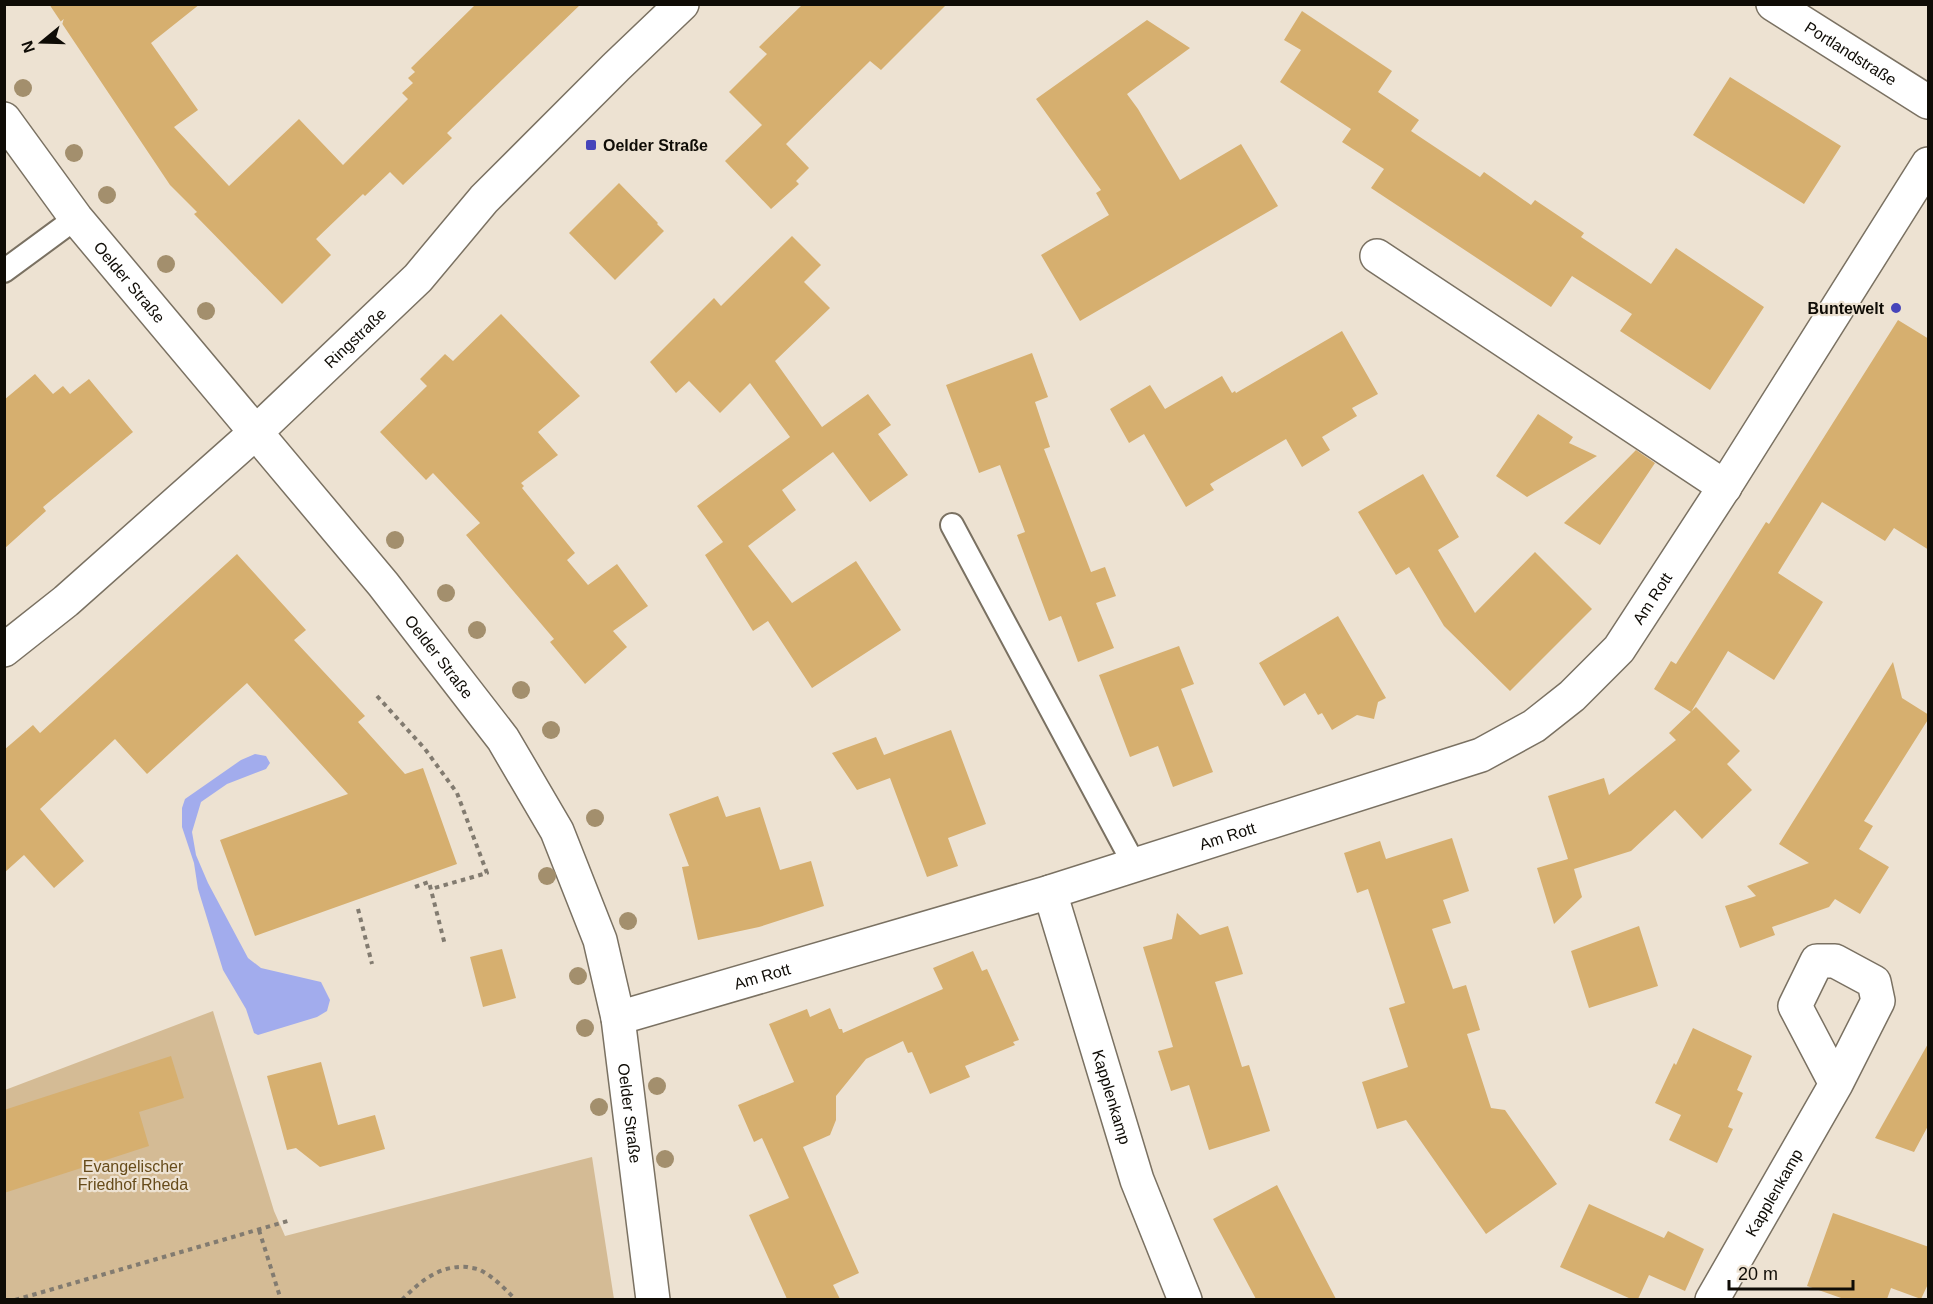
<svg xmlns="http://www.w3.org/2000/svg" width="1933" height="1304" viewBox="0 0 1933 1304" font-family="Arial,sans-serif">
<style>
.green{fill:#d4bb95}
.water{fill:#a2aced}
.building{fill:#d6af6f}
.lines{fill:none;stroke-linecap:round;stroke-linejoin:round}
.service-casing{stroke:#7a7162;stroke-width:26}
.minor-casing{stroke:#7a7162;stroke-width:36}
.tertiary-casing{stroke:#7a7162;stroke-width:36}
.path{stroke:#827b70;stroke-width:4;stroke-dasharray:4.5 4.5;stroke-linecap:butt}
.service{stroke:#fff;stroke-width:22}
.minor{stroke:#fff;stroke-width:33}
.tertiary{stroke:#fff;stroke-width:33}
.tree{fill:#a38f6d}
.poi-dot{fill:#4644ba;stroke:#ede2d2;stroke-width:2}
.labels{text-anchor:middle;dominant-baseline:central;stroke-width:4.5;stroke-linejoin:round;paint-order:stroke}
.street-label{font-size:16px;fill:#0f0c06;stroke:#ede2d2}
.poi-label{font-size:16px;font-weight:bold;fill:#0f0c06;stroke:#ede2d2;text-anchor:start}
.park-label{font-size:16px;fill:#664b1a;stroke:#ede2d2}
</style>
<rect width="100%" height="100%" fill="#ede2d2"/>
<path class="green" d="M213,1011L274,1211L285,1236L592,1157L614,1299L5,1300V1090Z"/>
<path class="water" d="M255,754L266,756L270,763L266,769L227,784L201,802L192,832L196,855L208,883L248,958L261,968L321,982L330,1000L327,1011L317,1017L258,1035L254,1033L246,1009L223,970L198,889L194,863L182,827V808L185,799L241,760Z"/>
<path class="building" d="M49,4H200L151,43L198,110L174,127L229,186L299,119L343,165L408,99L402,93L413,83L408,78L415,72L411,68L476,4H581L447,133L452,138L403,185L390,172L365,196L363,194L316,239L331,255L282,304L194,214L197,212L170,185Z
M803,4H947L881,70L870,61L786,144L809,168L796,181L799,184L771,209L725,161L762,125L729,92L767,54L759,47Z
M1302,11L1392,71L1378,92L1419,120L1411,131L1480,177L1484,172L1531,205L1535,200L1584,233L1581,237L1651,284L1676,248L1764,307L1710,390L1620,331L1632,314L1572,276L1551,307L1371,188L1384,169L1342,142L1351,129L1280,82L1301,50L1284,40Z
M1147,20L1190,48L1127,94L1138,109L1180,180L1241,144L1278,206L1080,321L1041,255L1109,215L1096,193L1101,190L1036,99Z
M1730,77L1841,146L1804,204L1693,135Z
M619,183L658,223L657,224L664,231L615,280L569,233Z
M792,236L821,265L804,282L830,308L775,361L822,427L868,394L891,425L878,434L908,475L870,502L833,452L782,490L796,510L748,546L792,603L856,561L901,630L812,688L768,621L753,631L705,555L723,542L697,506L790,437L750,383L720,413L689,381L676,393L650,362L714,298L721,306Z
M501,314L580,396L538,432L558,455L521,483L524,486L522,488L575,553L567,560L588,585L617,564L648,606L613,631L627,647L585,684L550,642L554,639L466,535L480,523L433,473L426,480L380,432L427,386L420,379L445,354L453,361Z
M1898,320L1929,339V550L1894,528L1885,541L1822,502L1778,573L1823,602L1774,680L1728,651L1691,712L1654,689L1671,661L1676,664L1766,522L1769,524Z
M1342,331L1378,394L1352,408L1357,416L1322,437L1330,450L1302,467L1286,439L1210,484L1214,490L1186,507L1144,434L1129,443L1110,409L1150,385L1165,409L1222,376L1232,393L1235,391L1236,393Z
M1032,353L1048,397L1035,402L1050,447L1044,449L1091,572L1105,567L1116,596L1096,603L1114,648L1078,662L1061,616L1049,621L1017,535L1025,532L1000,465L979,473L946,385Z
M35,374L53,394L63,386L70,394L89,379L133,432L43,507L46,511L4,549V400Z
M1538,414L1573,437L1569,443L1597,456L1527,497L1496,476Z
M1636,450L1655,463L1600,545L1564,523Z
M1423,474L1459,537L1438,550L1475,613L1535,552L1592,609L1510,691L1444,626L1409,567L1396,575L1358,512Z
M237,554L306,630L294,640L365,716L358,722L405,774L423,768L457,864L255,936L220,840L348,794L247,683L147,774L115,739L40,809L84,861L54,888L24,855L4,873V750L33,725L40,733Z
M1338,616L1386,698L1378,702L1374,719L1357,715L1332,730L1322,713L1318,715L1305,693L1284,706L1259,663Z
M1179,646L1194,684L1181,689L1213,772L1173,787L1158,746L1130,757L1099,675Z
M1893,662L1902,698L1929,715V718L1864,821L1873,826L1859,849L1889,867L1860,914L1835,899L1829,907L1772,927L1775,935L1740,948L1725,906L1756,896L1747,886L1809,863L1779,844Z
M1696,707L1740,751L1727,764L1752,790L1702,839L1675,810L1631,851L1574,869L1582,897L1554,924L1537,868L1568,859L1548,796L1604,778L1609,795L1676,740L1669,733Z
M951,730L986,824L948,838L958,866L927,877L890,778L857,790L832,753L876,737L884,755Z
M718,796L726,817L760,807L780,870L811,861L824,906L759,927L698,940L682,867L689,866L669,814Z
M1452,838L1469,891L1443,900L1451,923L1432,929L1453,989L1466,985L1480,1030L1467,1034L1491,1108L1505,1110L1557,1184L1486,1234L1406,1120L1377,1129L1362,1082L1408,1067L1389,1008L1405,1003L1368,889L1357,893L1344,853L1380,841L1386,859Z
M1177,913L1200,935L1228,926L1243,974L1215,982L1242,1067L1249,1065L1270,1131L1209,1150L1189,1085L1171,1091L1158,1051L1173,1047L1143,947L1172,939Z
M1639,926L1658,986L1589,1008L1571,951Z
M502,949L516,998L483,1007L470,957Z
M973,951L982,971L987,969L1019,1040L1013,1042L1015,1045L965,1066L970,1077L930,1094L912,1052L908,1053L903,1041L866,1059L836,1096V1120L830,1135L803,1147L859,1273L833,1285L840,1299H787L749,1215L789,1198L762,1138L754,1142L738,1105L794,1082L769,1024L807,1009L810,1017L830,1008L839,1029H842L843,1033L943,989L933,968Z
M1693,1028L1752,1056L1737,1090L1743,1093L1728,1127L1733,1129L1717,1163L1669,1140L1681,1115L1655,1103L1674,1063L1676,1065Z
M1929,1042V1124L1914,1152L1875,1138Z
M171,1056L184,1098L139,1112L149,1146L4,1193V1110Z
M321,1062L338,1125L375,1115L385,1149L320,1167L296,1148L287,1150L267,1076Z
M1277,1185L1314,1257L1336,1299H1256L1213,1219Z
M1589,1204L1664,1238L1668,1231L1704,1249L1685,1291L1649,1275L1638,1299H1631L1560,1267Z
M1833,1213L1929,1247V1282L1921,1299L1891,1288L1887,1299H1844L1807,1286Z"/>
<g class="lines">
<g class="service-casing">
<path id="service" d="M4,271L76,218
M952,525L1134,864"/>
</g>
<g class="minor-casing">
<g id="minor">
<path id="s1" d="M1773,4L1928,102"/>
<path d="M1377,256L1725,487"/>
<path id="s2" d="M4,650L66,601L255,433L418,278L484,199L616,67L682,4"/>
<path id="s3" d="M1050,892L1137,1180L1185,1300"/>
<path id="s4" d="M618,1018L1050,892L1481,755L1534,726L1572,696L1619,649L1729,480L1928,164"/>
<path id="s5" d="M1712,1300L1836,1084L1878,1001L1874,982L1835,961H1817L1795,1006L1836,1084"/>
</g>
</g>
<g class="tertiary-casing">
<g id="tertiary">
<path id="s6" d="M4,119L76,218L383,584L503,739L557,831L600,940L618,1018L653,1300"/>
</g>
</g>
<path class="path" d="M377,696L425,749L457,793L487,873L431,889
M415,887L429,882L445,945
M358,909L372,964
M259,1230L281,1300
M15,1300L288,1221
M402,1300C420,1281 440,1265 467,1267C471,1268 476,1268 480,1270C494,1277 505,1289 516,1300"/>
<use href="#service" class="service"/>
<use href="#minor" class="minor"/>
<use href="#tertiary" class="tertiary"/>
</g>
<g class="tree">
<circle cx="23" cy="88" r="9"/>
<circle cx="74" cy="153" r="9"/>
<circle cx="107" cy="195" r="9"/>
<circle cx="166" cy="264" r="9"/>
<circle cx="206" cy="311" r="9"/>
<circle cx="395" cy="540" r="9"/>
<circle cx="446" cy="593" r="9"/>
<circle cx="477" cy="630" r="9"/>
<circle cx="521" cy="690" r="9"/>
<circle cx="551" cy="730" r="9"/>
<circle cx="595" cy="818" r="9"/>
<circle cx="547" cy="876" r="9"/>
<circle cx="628" cy="921" r="9"/>
<circle cx="578" cy="976" r="9"/>
<circle cx="585" cy="1028" r="9"/>
<circle cx="657" cy="1086" r="9"/>
<circle cx="599" cy="1107" r="9"/>
<circle cx="665" cy="1159" r="9"/>
</g>
<g class="poi-dot">
<rect x="585" y="139" width="12" height="12" rx="3"/>
<circle cx="1896" cy="308" r="6"/>
</g>
<g class="labels">
<g class="street-label">
<text stroke="none"><textPath href="#s1" startOffset="92">Portlandstraße</textPath></text>
<text stroke="none"><textPath href="#s6" startOffset="206">Oelder Straße</textPath></text>
<text stroke="none"><textPath href="#s2" startOffset="470">Ringstraße</textPath></text>
<text stroke="none"><textPath href="#s4" startOffset="1138">Am Rott</textPath></text>
<text stroke="none"><textPath href="#s6" startOffset="692">Oelder Straße</textPath></text>
<text stroke="none"><textPath href="#s4" startOffset="636">Am Rott</textPath></text>
<text stroke="none"><textPath href="#s4" startOffset="150">Am Rott</textPath></text>
<text stroke="none"><textPath href="#s3" startOffset="214">Kapplenkamp</textPath></text>
<text stroke="none"><textPath href="#s6" startOffset="1196">Oelder Straße</textPath></text>
<text stroke="none"><textPath href="#s5" startOffset="124">Kapplenkamp</textPath></text>
</g>
<g class="poi-label">
<text x="603" y="145">Oelder Straße</text>
<text x="1884" y="308" text-anchor="end">Buntewelt</text>
</g>
<g class="park-label">
<text x="133" y="1166">Evangelischer<tspan x="133" dy="18">Friedhof Rheda</tspan></text>
</g>
</g>
<rect width="1933" height="1304" fill="none" stroke="#0f0c06" stroke-width="12"/>
<g transform="translate(42 42) rotate(251)" stroke="#ede2d2" stroke-width="4.5" paint-order="stroke">
<path d="M0-4.5L10 22L0 15L-10 22Z" fill="#0f0c06"/>
<text y="-9" font-size="16" font-weight="bold" text-anchor="middle" fill="#0f0c06">N</text>
</g>
<path d="M1729 1280v9h124v-9" fill="none" stroke="#0f0c06" stroke-width="3"/>
<text x="1738" y="1280" font-size="18" fill="#0f0c06" stroke="#ede2d2" stroke-width="4.5" paint-order="stroke">20 m</text>
</svg>
